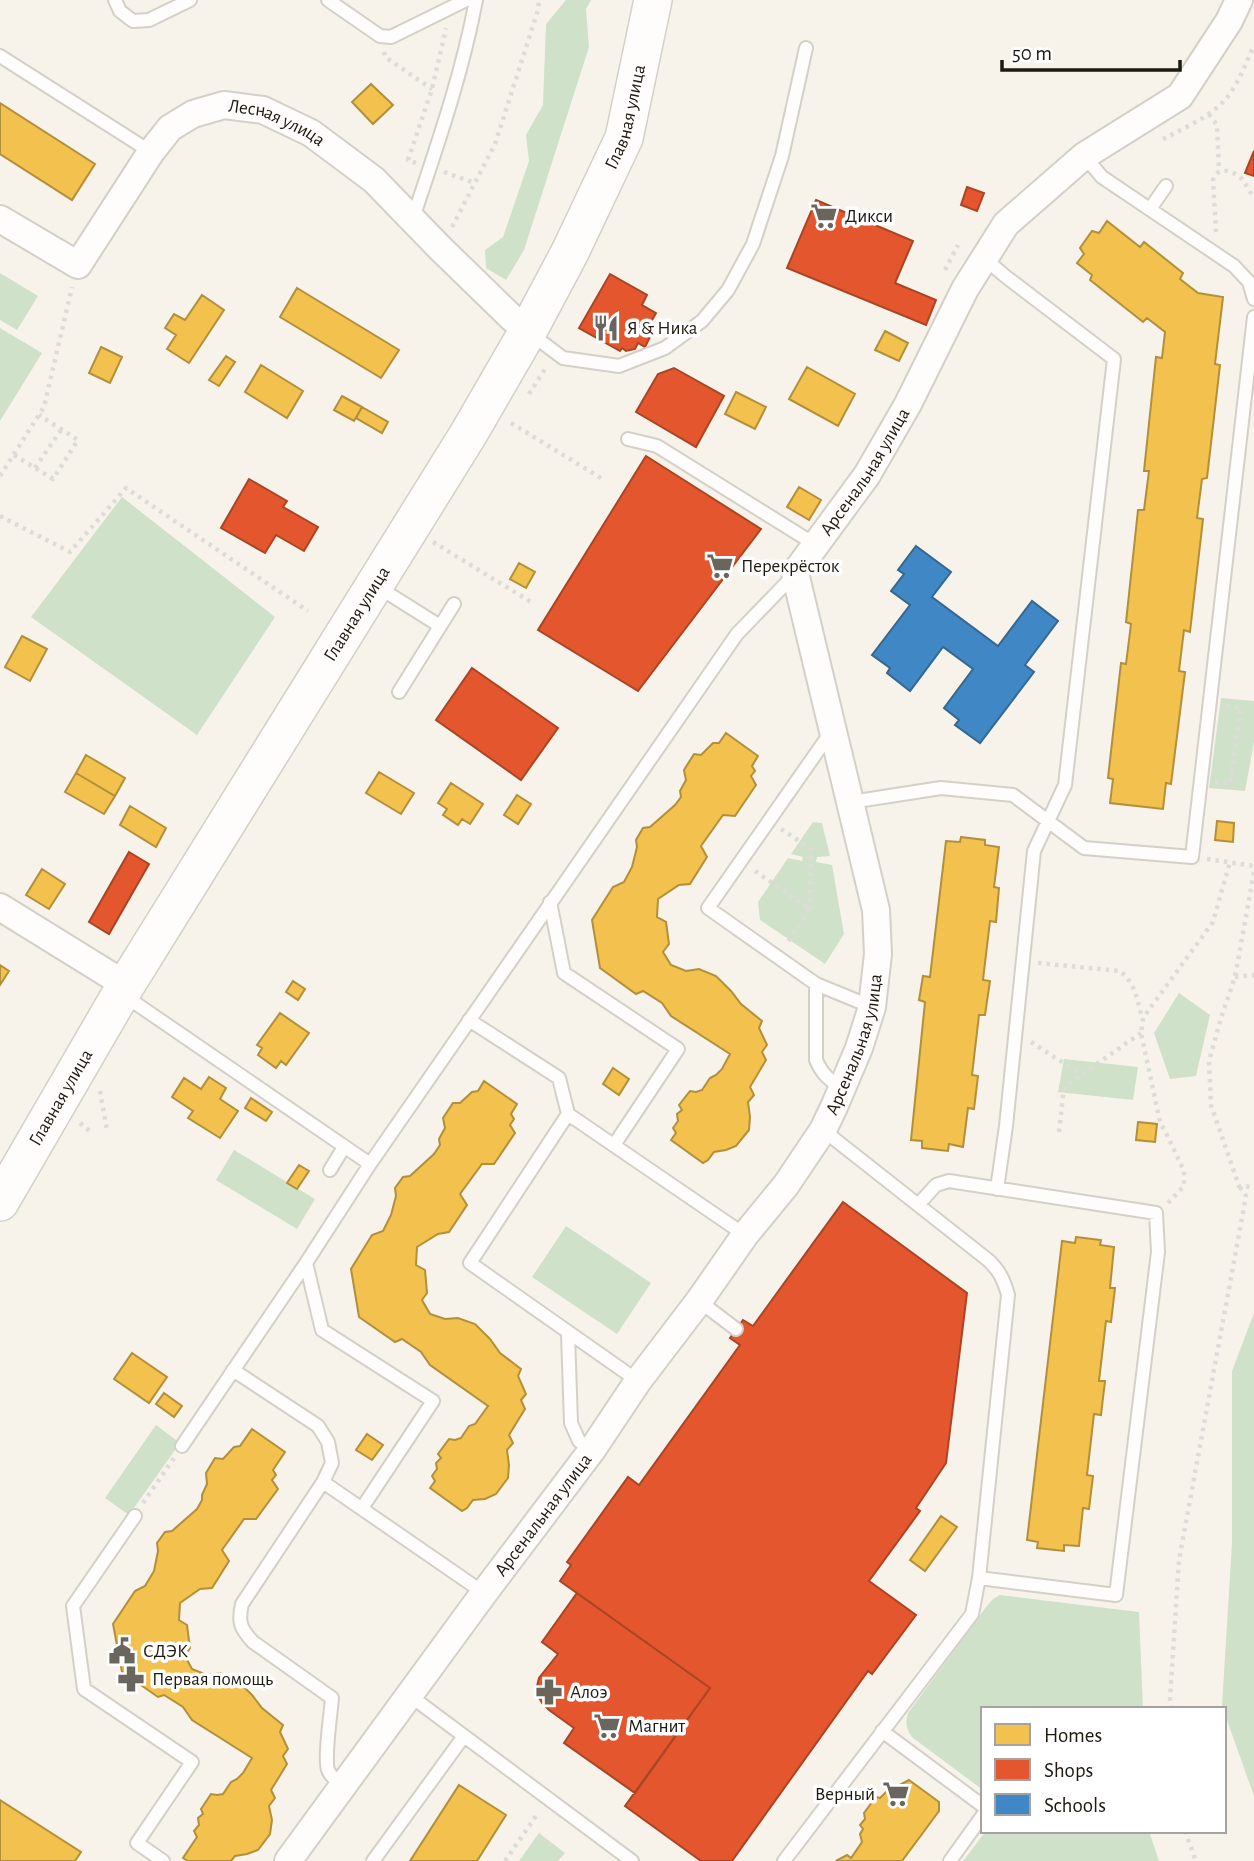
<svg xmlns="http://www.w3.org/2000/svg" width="1254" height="1861" viewBox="0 0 1254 1861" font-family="'Alegreya Sans',sans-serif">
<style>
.green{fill:#cfe1c9}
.homes{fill:#f2c14e;stroke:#b28f3b;stroke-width:2}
.shops{fill:#e4572e;stroke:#a94525;stroke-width:2}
.schools{fill:#3f88c5;stroke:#35678f;stroke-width:2}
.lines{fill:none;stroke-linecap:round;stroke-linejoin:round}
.lane-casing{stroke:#d4d0c7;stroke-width:16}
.street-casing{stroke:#d4d0c7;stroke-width:30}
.secondary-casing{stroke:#d4d0c7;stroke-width:40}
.path{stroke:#dddcd9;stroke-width:4.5;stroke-dasharray:3.5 5;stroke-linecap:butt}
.lane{stroke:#fefdfc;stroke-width:12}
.street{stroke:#fefdfc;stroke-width:26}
.secondary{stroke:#fefdfc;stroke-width:37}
.labels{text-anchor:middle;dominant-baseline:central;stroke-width:7;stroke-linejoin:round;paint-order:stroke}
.street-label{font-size:19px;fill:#1e1a10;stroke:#fff}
.poi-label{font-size:19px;fill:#1e1a10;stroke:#fff;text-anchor:start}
</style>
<rect width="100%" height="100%" fill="#f7f3eb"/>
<path class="green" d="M566,0H591L586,9L589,47L524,250L506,280L486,268L485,250L503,237L529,161L526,135L543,105L546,24Z
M0,273L38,296L17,330L0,320Z
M0,328L42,353L0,421Z
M122,497L275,617L197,735L31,617Z
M1221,698L1254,701V742L1245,791L1209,788Z
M813,822L822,823L830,856L817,857L816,862L832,865L844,934L825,964L760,920L758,902L788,858L802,861L803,857L791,854Z
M1179,993L1210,1015L1196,1076L1170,1079L1154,1033Z
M1064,1059L1138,1067L1133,1100L1058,1092Z
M234,1150L315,1199L297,1229L216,1180Z
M566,1226L651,1283L617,1334L532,1277Z
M1254,1313V1796L1222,1706L1232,1543V1371Z
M156,1425L180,1443L129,1515L105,1498Z
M1000,1595L1139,1612L1143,1709H983V1790L913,1738C906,1729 905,1724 908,1713L986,1607L993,1599Z
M986,1831H1149L1159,1861H963Z
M539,1833L565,1853L558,1861H519Z"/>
<path class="homes" d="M371,84L393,105L373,124L352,102Z
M0,103L95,164L72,200L0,154Z
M1107,221L1140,247L1144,242L1183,273L1180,279L1198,293L1223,297L1215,364L1220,365L1207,478L1202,479L1197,518L1203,519L1190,632L1184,630L1179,671L1185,672L1171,784L1166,783L1163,809L1110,803L1113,779L1108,778L1121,663L1126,664L1131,624L1126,622L1138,510H1144L1149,471H1144L1156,357L1162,358L1165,332L1147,318L1143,322L1090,280L1092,275L1077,263L1084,254L1080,248L1092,231L1099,233Z
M297,288L399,350L381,378L280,317Z
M202,295L224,310L189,363L167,349L176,335L165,328L174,314L185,320Z
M885,331L908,343L899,361L875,350Z
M101,347L122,357L110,383L89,373Z
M226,356L235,362L219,386L209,380Z
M261,365L303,391L287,418L245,392Z
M807,367L855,394L838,426L789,399Z
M736,392L766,407L755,429L725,414Z
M342,396L362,407L354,421L334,410Z
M362,407L388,422L382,433L356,418Z
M799,487L821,500L809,520L787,507Z
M519,563L535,572L526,588L510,579Z
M22,636L47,649L30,681L5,667Z
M726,733L758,756L752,766L755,771L751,776L756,785L735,816L723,815L701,846L707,857L690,884L679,885L658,899L657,917L666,922L669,944L663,952L671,965L686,971L699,969L716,976L731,991L741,1004L762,1021L759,1028L767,1045L762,1052L766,1060L750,1087L754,1095L748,1102L750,1117L749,1130L736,1146L726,1150L714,1152L708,1160L703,1163L671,1140L676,1133L673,1128L678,1121L677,1114L682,1110L679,1105L690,1091L696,1092L702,1090L710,1078L716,1075L722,1069L730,1054L671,1016L662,1003L643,991L636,994L600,968L592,920L613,887L624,882L632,867L637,847L636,840L643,828L650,827L675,805L681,797L680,791L686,780L684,770L694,754L701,755L713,743H719Z
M86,755L125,778L115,796L76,773Z
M379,772L414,793L401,814L366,793Z
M76,773L115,796L104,814L65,792Z
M451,783L483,804L470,824L462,819L458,825L443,815L447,809L438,803Z
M517,795L531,804L518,824L504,815Z
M130,806L166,828L156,847L120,825Z
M1217,821L1234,823L1233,842L1215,840Z
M961,837L985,840V845L999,847L994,887L999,888L996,922L990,921L983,980L990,981L985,1015H979L972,1075L978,1076L974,1109L968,1108L963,1147L949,1144L948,1151L922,1148V1141L911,1140L925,1002L919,1000L923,976L930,977L946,841L960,842Z
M42,869L65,884L49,909L26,895Z
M0,965L9,971L0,985Z
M293,981L305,989L298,1000L286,992Z
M280,1013L309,1033L286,1065L281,1061L276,1068L258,1055L262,1048L257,1045Z
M613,1068L629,1079L619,1095L603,1084Z
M209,1077L226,1088L220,1099L238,1111L220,1138L188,1118L193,1111L172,1097L184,1078L201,1089Z
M484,1081L517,1104L511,1114L514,1119L510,1125L515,1133L494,1164H482L460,1194L467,1205L449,1232L438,1234L417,1247L416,1265L425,1270L427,1293L422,1300L430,1314L445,1319L458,1318L475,1324L490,1339L500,1353L521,1369L518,1376L526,1394L521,1400L525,1409L509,1435L513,1443L507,1450L509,1465L508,1478L496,1494L485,1499L473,1500L467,1508L462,1511L430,1488L435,1481L432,1476L437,1469L436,1463L441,1458L438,1454L449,1439L455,1440L461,1438L469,1426L475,1424L488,1406L430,1365L421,1352L402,1339L395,1342L359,1317L351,1269L372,1235L383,1231L391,1215L396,1196L395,1188L403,1177L410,1176L434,1154L440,1145L439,1139L445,1128L443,1118L453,1103H460L472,1092L478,1091Z
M251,1098L272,1112L266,1121L245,1108Z
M1138,1122L1157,1124L1155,1142L1136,1140Z
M299,1165L309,1171L297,1189L287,1183Z
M1076,1237L1101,1240L1100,1245L1114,1247L1110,1288H1115L1111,1322L1106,1321L1099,1381H1105L1101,1415L1094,1414L1087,1475L1093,1476L1089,1509L1083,1508L1079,1546L1064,1545V1551L1037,1548L1038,1542L1027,1540L1062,1241L1075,1243Z
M132,1353L167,1377L149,1403L114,1379Z
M164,1393L182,1406L174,1417L156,1404Z
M252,1429L285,1452L273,1470L276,1475L272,1480L278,1489L256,1519H244L222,1550L229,1561L212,1588L200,1589L180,1603L179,1620L187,1625L190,1648L185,1656L192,1669L207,1675L220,1673L237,1680L252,1695L262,1708L283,1725L280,1732L288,1749L283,1756L287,1764L271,1790L275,1798L269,1806L272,1820L270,1834L258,1850L247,1854L235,1856L231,1861H188L183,1858L197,1837L194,1831L199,1825L198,1818L203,1814L201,1809L211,1794L217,1795L223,1794L231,1782L237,1779L243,1773L252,1758L192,1720L183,1707L164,1695L158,1697L122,1672L113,1624L135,1591L145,1586L154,1571L158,1551L157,1543L165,1532L172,1531L197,1509L202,1500V1495L207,1484L206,1473L215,1458L223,1459L234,1447L240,1446Z
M367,1434L383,1445L372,1460L356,1450Z
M941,1516L957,1527L925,1571L910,1560Z
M909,1780L939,1802V1811L902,1861H836L847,1855L851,1858L862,1842L860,1834L863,1829L860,1825L865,1819L864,1813L876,1797L880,1798L886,1792Z
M459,1785L506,1815L477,1861H410Z
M0,1800L81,1852L75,1861H0Z"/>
<path class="shops" d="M1254,151V176L1245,173Z
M967,187L984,193L977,211L961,205Z
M816,200L913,241L895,283L936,300L926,325L787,268Z
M610,274L647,295L642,305L656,313L644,334L650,337L645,347L638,343L635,349L626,351L622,348L620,351L579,328Z
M674,368L724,396L696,447L636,412L658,374Z
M646,456L761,529L638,691L538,630Z
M249,479L287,501L283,507L318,527L304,551L276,535L265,553L221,528Z
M472,668L558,728L521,780L436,720Z
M129,852L149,864L109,934L89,922Z
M843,1202L967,1293L946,1463L916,1508L920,1511L869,1581L916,1615L872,1674L868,1671L732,1861H701L625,1806L710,1688L560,1581L571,1565L567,1562L628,1477L639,1485L740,1345L730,1338L743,1320L753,1326Z
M577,1593L710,1688L635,1793L564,1743L574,1728L549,1710L542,1703L537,1694V1686L539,1678L558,1654L542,1642Z"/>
<path class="schools" d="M916,546L951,572L932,597L998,646L1032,601L1058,621L1025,665L1034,672L980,743L955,725L959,720L944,708L973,669L943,647L910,691L887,673L890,668L872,655L910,605L891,591L904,574L898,570Z"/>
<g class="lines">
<g class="lane-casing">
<path id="lane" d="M115,0L120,11L133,21L149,20L190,0
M328,0L380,36L391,37L466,0
M0,56L151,152
M1084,156L1102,177L1234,266L1249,282L1254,299
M1150,209L1166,186
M413,218C437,146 462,75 476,0
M984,258L1005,276L1114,359L1065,785L1034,851L1006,1126L997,1189
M531,334L563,358L619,366L665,348L702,321L728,290L753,244L782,156L806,48
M628,439L657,446L816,545
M378,587L440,626
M399,692L454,604
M831,732L708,908L816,984V1060C822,1074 829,1080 842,1088
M851,802L941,788L1013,795L1084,848L1192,857L1254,317
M550,902L564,973L678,1049L614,1145
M816,984L872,1007
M125,996L370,1164
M469,1020L559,1078L568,1114L470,1263L638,1381
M568,1114L745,1235
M823,1130L988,1260C999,1270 1004,1280 1008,1295L979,1578L1116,1595L1158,1252L1156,1213L949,1181L936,1185L918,1205
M330,1170L344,1147
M306,1263L322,1330L433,1401L362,1508
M699,1301L736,1329
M568,1334L571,1423L579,1441L592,1450
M233,1370L318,1426L328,1442L332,1463L323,1482
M182,1446L306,1263L370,1164L737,634L795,574
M135,1516L73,1606L84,1689L192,1762L137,1843L163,1861
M409,1695L632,1861
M882,1731L983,1806
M343,1785C337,1781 331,1777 328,1770C324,1757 331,1713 332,1698L253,1642C240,1628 238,1622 242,1604L323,1482L484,1593
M373,1861L464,1736
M784,1861L972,1614L979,1578
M950,1861L983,1815"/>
</g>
<g class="street-casing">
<g id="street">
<path id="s1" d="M0,219L78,265L151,152L170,128L193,114L224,105L263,110L311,133L374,180L440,248L512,318L528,331"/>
<path d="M0,907L126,985"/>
<path id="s2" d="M288,1861L484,1593L592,1450L638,1381L699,1301L745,1235L786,1185L823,1130L834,1107L859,1048L872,1007L878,954L876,910L795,573L867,475L908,404L965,289L1006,224L1084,156L1180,96L1229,21L1239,0"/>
</g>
</g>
<g class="secondary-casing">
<g id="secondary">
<path id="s3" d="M0,1202L126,985L469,433L528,331L570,252L624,138L653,0"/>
</g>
</g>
<path class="path" d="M384,52L385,57L432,89
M1209,114L1217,125L1219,171
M1163,139C1184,128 1208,118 1225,100C1238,85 1246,63 1254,45
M416,163L408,160L432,89L446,28
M444,172L475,183
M452,227L495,144L538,10L539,0
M1216,232L1213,180C1217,166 1232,170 1241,178C1246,184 1250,192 1254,198
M945,270L958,245
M529,394L547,366
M511,423L604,480
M14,455L53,479L78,440L39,415
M35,468L61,430
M0,476L44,407L72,287
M0,516L70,552L126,488L308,611
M433,542L531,602
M1215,782L1230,783L1241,708L1225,706
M781,829L811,849L810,909
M1207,859L1254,866
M755,871L810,909L786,945
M1254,872L1235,977L1221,1018L1209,1061L1211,1105L1239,1186L1254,1187
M1038,963L1120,971C1135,983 1137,999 1142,1017
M1235,977L1254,975
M1031,1042L1081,1074
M100,1091L107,1131
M80,1123L93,1134
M1059,1132L1064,1087L1141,1033
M1168,1203L1184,1186V1171L1168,1137L1160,1122L1141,1033L1143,1018L1213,922L1230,862
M143,1503L174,1458
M1172,1709L1170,1699L1179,1560L1246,1196L1239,1186
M1185,1831L1196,1861
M505,1861L538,1813"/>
<use href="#lane" class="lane"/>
<use href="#street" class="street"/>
<use href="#secondary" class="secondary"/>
</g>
<defs>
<g id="supermarket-bare" transform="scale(2.1)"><path d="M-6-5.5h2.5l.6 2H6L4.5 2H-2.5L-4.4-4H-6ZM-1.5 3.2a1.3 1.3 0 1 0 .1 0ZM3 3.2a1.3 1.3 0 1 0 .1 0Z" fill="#6a665d" stroke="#fff" stroke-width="2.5" paint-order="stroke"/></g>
<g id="restaurant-bare" transform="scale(2.1)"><path d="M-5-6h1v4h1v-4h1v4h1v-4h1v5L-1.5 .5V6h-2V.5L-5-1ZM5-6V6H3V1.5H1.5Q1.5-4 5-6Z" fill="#6a665d" stroke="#fff" stroke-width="2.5" paint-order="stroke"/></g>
<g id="civic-bare" transform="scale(2.1)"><path d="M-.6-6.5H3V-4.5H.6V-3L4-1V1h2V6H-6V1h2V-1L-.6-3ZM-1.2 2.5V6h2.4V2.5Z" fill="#6a665d" stroke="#fff" stroke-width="2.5" paint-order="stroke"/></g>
<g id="pharmacy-bare" transform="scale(2.1)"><path d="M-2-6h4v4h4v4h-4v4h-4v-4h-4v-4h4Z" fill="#6a665d" stroke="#fff" stroke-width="2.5" paint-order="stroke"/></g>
</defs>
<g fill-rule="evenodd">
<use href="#supermarket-bare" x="824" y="216"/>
<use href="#restaurant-bare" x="606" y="328"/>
<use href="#supermarket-bare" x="720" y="566"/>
<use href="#civic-bare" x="122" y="1651"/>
<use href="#pharmacy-bare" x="131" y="1679"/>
<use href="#pharmacy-bare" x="549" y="1692"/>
<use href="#supermarket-bare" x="607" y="1726"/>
<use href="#supermarket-bare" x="896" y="1794"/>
</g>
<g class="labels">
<g class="street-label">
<text stroke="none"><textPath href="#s3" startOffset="1255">Главная улица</textPath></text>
<text stroke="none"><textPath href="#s1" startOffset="371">Лесная улица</textPath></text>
<text stroke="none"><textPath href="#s2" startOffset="1606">Арсенальная улица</textPath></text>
<text stroke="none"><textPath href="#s3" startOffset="688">Главная улица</textPath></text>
<text stroke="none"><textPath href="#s2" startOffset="998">Арсенальная улица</textPath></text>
<text stroke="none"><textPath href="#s3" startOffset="121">Главная улица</textPath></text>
<text stroke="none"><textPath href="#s2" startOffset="430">Арсенальная улица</textPath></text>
</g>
<g class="poi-label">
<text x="845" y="216">Дикси</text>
<text x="627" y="328">Я &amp; Ника</text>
<text x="741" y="566">Перекрёсток</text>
<text x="143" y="1651">СДЭК</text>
<text x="152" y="1679">Первая помощь</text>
<text x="570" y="1692">Алоэ</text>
<text x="628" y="1726">Магнит</text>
<text x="875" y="1794" text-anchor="end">Верный</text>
</g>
</g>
<rect x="981" y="1707" width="245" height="126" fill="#ffffff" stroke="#a5a39f" stroke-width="2"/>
<rect x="995" y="1724" width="35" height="21" fill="#f2c14e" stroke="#a5a39f" stroke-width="2"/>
<text x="1044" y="1742" font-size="21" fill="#1e1a10">Homes</text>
<rect x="995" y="1759" width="35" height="21" fill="#e4572e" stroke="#a5a39f" stroke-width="2"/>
<text x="1044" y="1777" font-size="21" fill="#1e1a10">Shops</text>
<rect x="995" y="1794" width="35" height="21" fill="#3f88c5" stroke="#a5a39f" stroke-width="2"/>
<text x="1044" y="1812" font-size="21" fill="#1e1a10">Schools</text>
<path d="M1002 60v10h178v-10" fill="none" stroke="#1e1a10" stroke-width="3.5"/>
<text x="1012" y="60" font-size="21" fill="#1e1a10" stroke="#ffffff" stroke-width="5" paint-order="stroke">50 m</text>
</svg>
